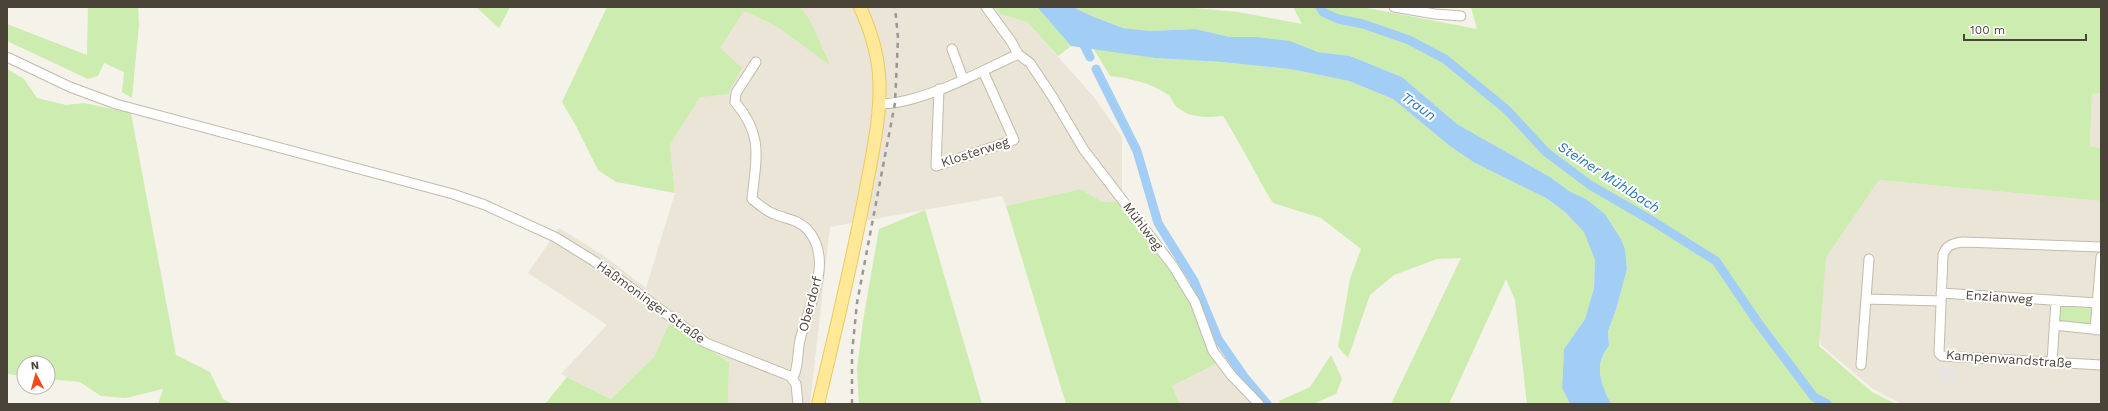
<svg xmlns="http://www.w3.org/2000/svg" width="2108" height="411" viewBox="0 0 2108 411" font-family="'Work Sans',sans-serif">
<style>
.residential{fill:#eae5d7}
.green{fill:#cdecb0}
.parking{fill:#e6e5e1}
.water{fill:#a2cef5}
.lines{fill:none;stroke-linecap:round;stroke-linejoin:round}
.canal{stroke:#a2cef5;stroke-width:9}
.minor-casing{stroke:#c2bbab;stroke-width:11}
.major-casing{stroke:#ebca61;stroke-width:14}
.minor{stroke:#fff;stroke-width:9}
.major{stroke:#ffe898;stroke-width:12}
.rail{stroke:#989898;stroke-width:2.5;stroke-dasharray:5 5;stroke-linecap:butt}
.labels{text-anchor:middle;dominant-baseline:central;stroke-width:4;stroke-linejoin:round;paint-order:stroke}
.street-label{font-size:13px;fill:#4a4337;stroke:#fff}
.water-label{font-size:14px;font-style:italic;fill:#2875bd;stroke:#fff}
</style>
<rect width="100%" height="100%" fill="#f5f2e9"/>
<path class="residential" d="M800,7H995L1000,14L1027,22L1094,97L1122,137V202H1102L1081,189L1006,206L1002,196L830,227L810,404H728L729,362L669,324L654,357L611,399L561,374L607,325L528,273L559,228L603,255L646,288L675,193L670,145L700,97L720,48L744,11L776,26L831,65L810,20Z
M2101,93V148L2090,146L2092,94Z
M1879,180L2101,201V404H1902L1873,389L1821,345L1820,342V329L1826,258Z
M1218,363L1256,404H1180L1172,386Z"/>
<path class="green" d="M88,7H138L139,25L132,98L122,92L124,72L104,63L98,76L88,79L7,41V24L87,55Z
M476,7H510L499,28Z
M607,7H800L810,20L831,66L776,26L744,11L720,48L742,68L728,94L700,97L670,145L675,193L616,182L598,170L575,124L562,102Z
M995,7H1037L1071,46L1058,56L1027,22L1000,14Z
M1073,7H1184L1238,12L1302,24L1293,7H1362L1477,29L1471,7H2101V93L2092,94L2090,146L2101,148V201L1879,180L1826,258L1819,346L1872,392L1896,404H1611C1601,384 1593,365 1609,346L1608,331L1616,310L1627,269L1625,249L1621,239L1605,214L1586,199L1569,191L1550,177L1457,124L1402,77L1350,56L1318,52L1289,41L1257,37H1230L1195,29L1150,31L1123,28L1094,17Z
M1093,48L1155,58L1222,62L1290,69L1349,81L1393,99L1451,147L1475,163L1546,198L1565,212L1585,232L1595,260L1594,288L1585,319L1564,349L1562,388L1570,404H1527L1515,300L1506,279L1449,404H1391L1461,258L1437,259L1394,275L1370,295L1348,358L1338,347L1350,279L1361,249L1321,218L1273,203C1255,174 1241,144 1223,116C1207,118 1191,118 1178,108C1173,105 1172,97 1167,94C1151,83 1129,78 1110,76Z
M7,69L24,79L37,98L66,105L84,103L131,113L176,355L210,372L223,399L233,404H158L163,389L126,398L101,396L80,382L48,379V363H24V376L7,374Z
M1081,189L1102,202H1122L1177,277L1191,304L1218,363L1172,386L1180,404H1066L1006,206Z
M925,210L982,404H859L857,369L863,321L879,229Z
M2059,305L2096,308L2095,330L2058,321Z
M669,324L729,362L728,404H545L567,377L611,399L654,357Z
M1331,355L1342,379L1336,394L1313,404H1281L1279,401L1310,387Z"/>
<path class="parking" d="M1939,366L1957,367L1956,382L1938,381Z"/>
<path class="water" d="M1037,7H1073L1094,17L1123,28L1150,31L1195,29L1230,37H1257L1290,41L1318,52L1350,56L1402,77L1457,124L1550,177L1569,191L1586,199L1605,214L1621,239L1625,249L1627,269L1616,310L1608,331L1609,346C1593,365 1601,384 1611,404H1570L1562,388L1564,349L1585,319L1594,288L1595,260L1584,232L1565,212L1546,198L1475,163L1451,147L1393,99L1349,81L1290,69L1222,62L1155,58L1071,46Z"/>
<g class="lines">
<path class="canal" d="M1320,7L1323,12L1338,19L1363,24L1409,40L1445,59L1507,110L1546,152L1590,185L1654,222L1716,261L1759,324L1814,397L1827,404
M1080,37L1090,57
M1096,69L1137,151L1158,223L1194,281L1218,339L1245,378L1267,404"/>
<g class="minor-casing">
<path id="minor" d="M986,7L1011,41L1018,54L1030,63L1052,96L1084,150L1173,266L1195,302L1213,351L1232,376L1259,404
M1394,7L1435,14L1461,16
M952,49L963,79
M7,57L70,87L116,104L453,194L485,205L555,237L594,261L706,343L790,376L796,384L798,404
M756,62L736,93L735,102C764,136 756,158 752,199C758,204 766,211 774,214C786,219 797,219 807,229C835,260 808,306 800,340C797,353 799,366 793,378
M939,89L936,166L1014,140L983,71
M879,104C921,104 980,72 1018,54
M2101,247L1963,242C1954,243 1946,245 1943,255L1939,353L1942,356L2101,365
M1941,293L2097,303
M1866,299L1941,301
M2054,325L2101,330
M2095,330L2101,257
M2052,362L2056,301
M1861,365L1869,259"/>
</g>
<g class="major-casing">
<path id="major" d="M818,404C835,334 851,265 865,194C872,155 882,114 879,74C877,50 870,29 860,7"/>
</g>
<use href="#minor" class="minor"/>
<use href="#major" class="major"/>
<path class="rail" d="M852,404V353L857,303L895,103L898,38L895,7"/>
</g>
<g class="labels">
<g class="street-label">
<text transform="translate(975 152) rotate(-18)">Klosterweg</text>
<text transform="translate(1143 226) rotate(53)">Mühlweg</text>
<text transform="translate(1999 297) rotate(4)">Enzianweg</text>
<text transform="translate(651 302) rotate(36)">Haßmoninger Straße</text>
<text transform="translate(810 304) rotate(-75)">Oberdorf</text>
<text transform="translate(2009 359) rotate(4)">Kampenwandstraße</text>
</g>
<g class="water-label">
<text transform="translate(1419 106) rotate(35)">Traun</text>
<text transform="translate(1609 177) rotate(33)">Steiner Mühlbach</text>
</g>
</g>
<rect width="2108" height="411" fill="none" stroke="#4a4337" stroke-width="16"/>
<g transform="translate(36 375) rotate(354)"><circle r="19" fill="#ffffff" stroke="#b7b4af"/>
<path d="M0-3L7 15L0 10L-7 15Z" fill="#ff4816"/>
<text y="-6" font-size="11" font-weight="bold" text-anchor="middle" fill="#4a4337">N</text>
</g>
<path d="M1964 34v6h122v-6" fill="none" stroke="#4a4337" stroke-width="2"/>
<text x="1970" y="34" font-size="12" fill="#4a4337" stroke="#ffffff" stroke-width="3" paint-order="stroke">100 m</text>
</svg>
